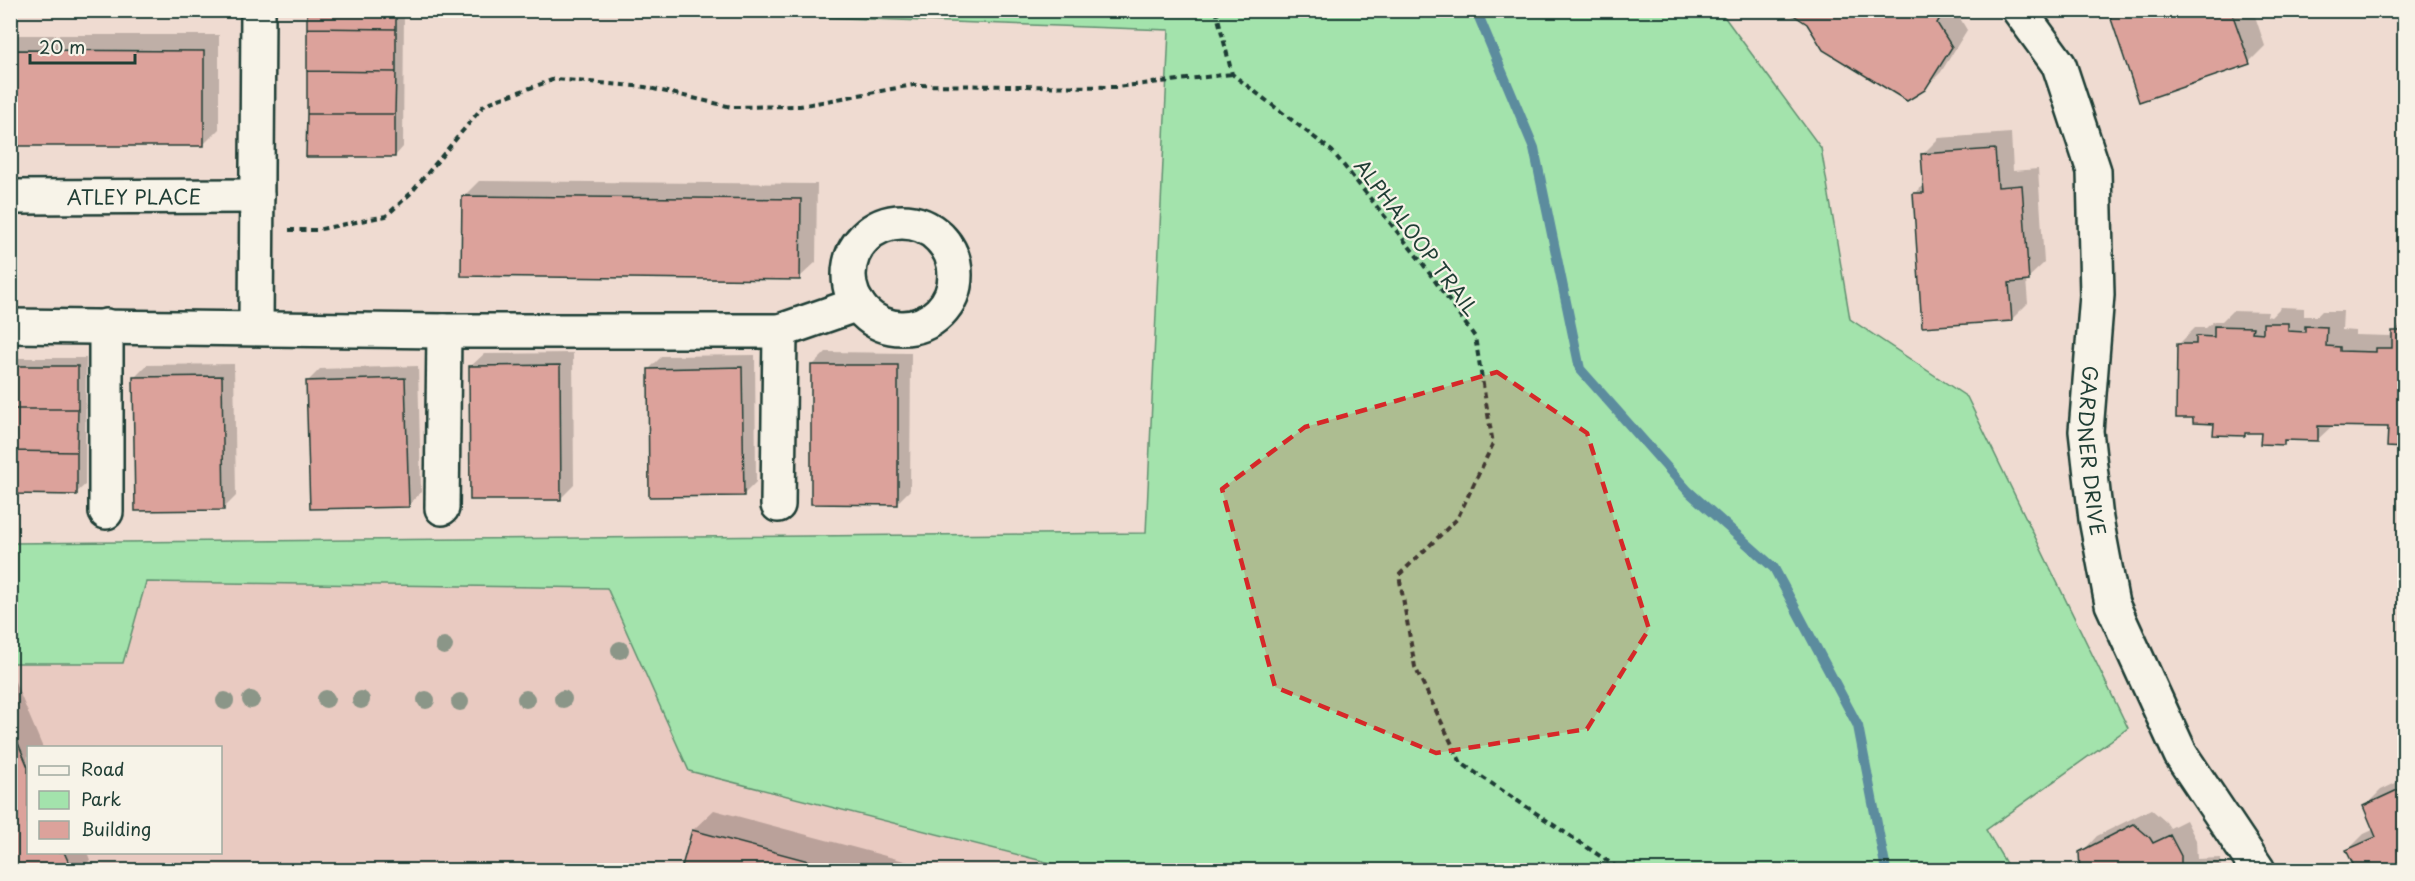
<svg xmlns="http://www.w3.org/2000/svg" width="2415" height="881" viewBox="0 0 2415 881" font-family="'Playpen Sans',sans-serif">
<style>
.built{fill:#e9cac1;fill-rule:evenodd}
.green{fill:#a3e3ac;stroke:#619070;stroke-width:1.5}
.shadow{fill:#0003}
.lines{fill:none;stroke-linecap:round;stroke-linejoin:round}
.stream{stroke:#5c8c9e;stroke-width:10}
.building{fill:#dca29b;stroke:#1f3d34;stroke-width:1.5}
.minor-casing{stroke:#1f3d34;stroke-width:38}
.path{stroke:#1f3d34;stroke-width:4;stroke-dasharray:6 4.5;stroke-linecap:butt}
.minor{stroke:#f7f3e8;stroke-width:33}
.tree{fill:#8b9688}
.marked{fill:#d62828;fill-opacity:0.2;stroke:#d62828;stroke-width:4.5;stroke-dasharray:12 8;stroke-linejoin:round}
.labels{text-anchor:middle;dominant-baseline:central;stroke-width:4.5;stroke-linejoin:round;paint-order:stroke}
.street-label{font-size:20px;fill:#1f3d34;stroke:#f7f3e8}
</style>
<rect width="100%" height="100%" fill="#efdbd1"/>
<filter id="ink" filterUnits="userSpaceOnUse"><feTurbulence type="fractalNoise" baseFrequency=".0167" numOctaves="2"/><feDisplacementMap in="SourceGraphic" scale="12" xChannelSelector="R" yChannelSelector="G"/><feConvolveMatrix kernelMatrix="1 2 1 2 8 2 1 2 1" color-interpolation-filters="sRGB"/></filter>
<g filter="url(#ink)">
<path class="built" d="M146,582L607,588L689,771L1078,870H11L10,663H122ZM28,748H220V852H28Z"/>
<path class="green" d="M651,11H1720L1821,148L1850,319L1967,397L2128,728L1986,830L2010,870H1078L689,771L607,588L146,582L123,663H11V543L1146,533L1169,30Z"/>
<path class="shadow" d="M308,10H404L403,147L395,156Z
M1789,10H1955L1967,30L1941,72L1924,89Z
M2109,10H2253L2265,46L2249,62Z
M10,35H219V129L203,145L10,144Z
M2011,133L2013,171L2038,169L2044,263L2026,280L2028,303L2012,319L1914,194L1925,183L1923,154L1939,138Z
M479,181L817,184L816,262L799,278L463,197Z
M2281,307L2304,308V316H2317L2322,311H2343L2342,330L2355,331V335L2390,336L2404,321V446H2389V426L2333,425L2317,440L2288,439L2283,443L2262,432L2247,431L2245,434L2215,422L2179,344L2195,328H2206L2214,321H2222L2232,311L2268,312L2267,316L2271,317Z
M826,352L911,353L910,490L897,503L813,365Z
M573,353L574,485L561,498L471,366L484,354Z
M755,355L756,482L743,495L649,369L662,356Z
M10,358H86L85,485L76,493H10Z
M234,364L236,496L223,509L134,378L147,365Z
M418,366L421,492L409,505L308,381L320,369Z
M10,670L43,748H28V852H87L90,860L80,870H10Z
M2404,779V870H2357L2348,850L2364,834L2375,829L2365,806L2381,790Z
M2151,809L2166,822L2170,828L2186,820L2196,840L2197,859L2221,858V870H2082L2081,853L2097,836Z
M714,810L938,870H682L693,830Z"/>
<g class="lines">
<path class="stream" d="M1476,10L1534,148L1580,369L1688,491L1774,568L1858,726L1886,870"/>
</g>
<path class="building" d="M307,10H396V29L307,28Z
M1786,10H1945L1937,23L1952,47L1925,90L1907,101L1823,50L1807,24Z
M2108,10H2231L2250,64L2139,102Z
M307,28L396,29V72L307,71Z
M10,50L204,51V146H10Z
M307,71L396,72L395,114H307Z
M307,114H395V157H306Z
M1995,149L1998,187L2022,185L2029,281L2009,283L2012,321L1922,327L1913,193H1924L1921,154Z
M462,196L801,199L800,280L461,276Z
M2263,323H2288V331L2305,332V326L2327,327L2326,346L2340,347V351L2376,352V348H2392V331H2404V448L2387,447L2388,427L2318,426V441L2284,440V445L2260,444L2261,433H2245V436L2213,435L2214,424L2193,423V418H2176L2177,344H2196V336L2214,337V326L2253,327L2252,332L2263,333Z
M560,365L561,500H470L469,366Z
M811,365H898V505L811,504Z
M10,366H78V409H10Z
M742,367L744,496L649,497L648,369Z
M222,376L224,510L135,511L133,377Z
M405,378L409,507L310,509L306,381Z
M10,409H78L77,452L10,451Z
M10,451L77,452V495L10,494Z
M10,724L28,767V852H64L72,870H10Z
M2404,787V870H2356L2346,850L2376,837L2363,806Z
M2134,824L2150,838L2153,843L2170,835L2181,856V870H2080L2079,852Z
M692,830L842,870H681Z"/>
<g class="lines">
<g class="minor-casing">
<g id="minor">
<path id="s1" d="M2019,10L2059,65L2094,171L2097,295L2086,431L2096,519L2112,604L2181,755L2258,870"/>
<path id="s2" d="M10,197L257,196"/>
<circle cx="902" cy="275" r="53"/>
<path d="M10,326L444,331H780L858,304"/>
<path d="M106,326V512"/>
<path d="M256,327L258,10"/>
<path d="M778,505L780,331"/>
<path d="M442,508L444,331"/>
</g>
</g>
<path class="path" d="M1216,10L1232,74L1332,151L1420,260L1475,337L1493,444L1457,519L1399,575L1415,667L1461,763L1621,870
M289,230H316L386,216L411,193L485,104L555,79L645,87L732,107L800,106L913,85L1116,87L1232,74"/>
<use href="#minor" class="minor"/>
</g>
<g class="tree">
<circle cx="444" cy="646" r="9"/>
<circle cx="620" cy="650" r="9"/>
<circle cx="326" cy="699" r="9"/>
<circle cx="526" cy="699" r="9"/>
<circle cx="563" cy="699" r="9"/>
<circle cx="251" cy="700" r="9"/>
<circle cx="361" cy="700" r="9"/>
<circle cx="426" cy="700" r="9"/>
<circle cx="225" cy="701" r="9"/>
<circle cx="460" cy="702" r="9"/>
</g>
</g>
<path class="marked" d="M1497,372L1587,433L1649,629L1587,729L1436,753L1275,687L1222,489L1305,427Z"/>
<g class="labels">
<g class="street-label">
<text stroke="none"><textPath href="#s2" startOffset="124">ATLEY PLACE</textPath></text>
<text transform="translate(1417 237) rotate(53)">ALPHALOOP TRAIL</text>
<text stroke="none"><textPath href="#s1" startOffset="460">GARDNER DRIVE</textPath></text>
</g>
</g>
<rect width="2415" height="881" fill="none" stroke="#f7f3e8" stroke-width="36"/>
<rect x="18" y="18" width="2379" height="845" fill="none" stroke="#1f3d34" stroke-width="2" filter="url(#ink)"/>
<rect x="27" y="746" width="195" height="108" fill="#f7f3e8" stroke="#a1aaa0" stroke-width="1.5"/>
<rect x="39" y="766" width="30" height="9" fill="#f7f3e8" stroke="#a1aaa0" stroke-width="1.5"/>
<text x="81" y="776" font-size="18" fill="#1f3d34">Road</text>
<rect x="39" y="791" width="30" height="18" fill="#a3e3ac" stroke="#a1aaa0" stroke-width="1.5"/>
<text x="81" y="806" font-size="18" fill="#1f3d34">Park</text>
<rect x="39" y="821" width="30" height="18" fill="#dca29b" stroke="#a1aaa0" stroke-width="1.5"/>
<text x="81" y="836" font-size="18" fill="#1f3d34">Building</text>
<path d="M30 54v9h105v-9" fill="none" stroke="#1f3d34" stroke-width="3"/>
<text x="39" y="54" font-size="18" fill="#1f3d34" stroke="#f7f3e8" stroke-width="4.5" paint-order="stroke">20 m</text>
</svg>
